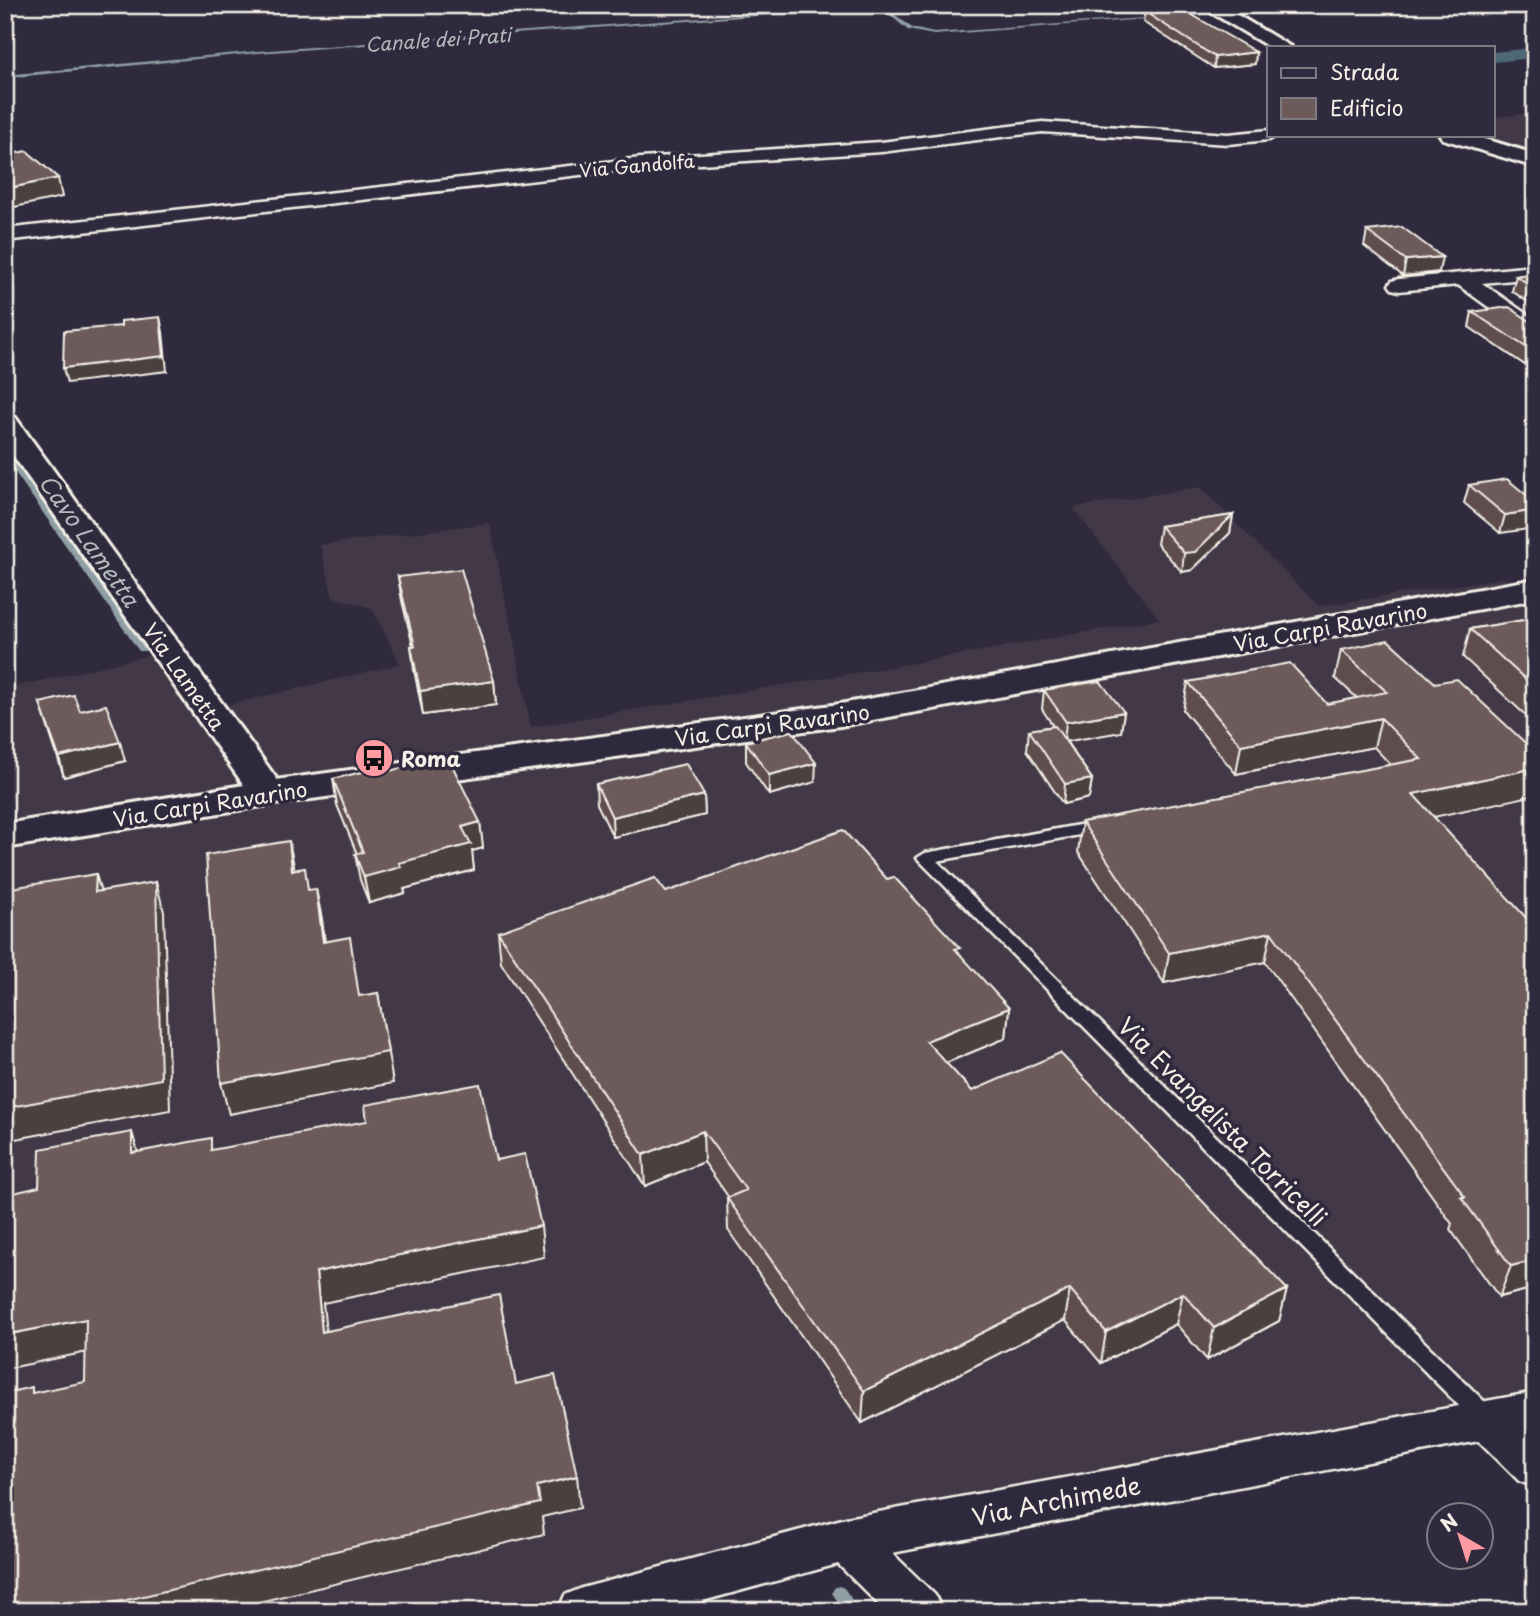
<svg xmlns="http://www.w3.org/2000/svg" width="1540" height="1616" viewBox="0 0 1540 1616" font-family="'Playpen Sans',sans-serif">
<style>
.built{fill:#423846}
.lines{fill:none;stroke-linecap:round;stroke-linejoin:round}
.stream{fill:#909fa4;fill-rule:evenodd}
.canal{fill:#4e6877;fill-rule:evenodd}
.service-casing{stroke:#f4f1e8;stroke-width:5}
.minor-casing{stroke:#f4f1e8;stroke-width:5}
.tertiary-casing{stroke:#f4f1e8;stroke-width:6}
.secondary-casing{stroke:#f4f1e8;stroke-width:6}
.service{fill:#2f2a3d;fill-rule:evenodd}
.minor{fill:#2f2a3d;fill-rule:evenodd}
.tertiary{fill:#2f2a3d;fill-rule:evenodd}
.secondary{fill:#2f2a3d;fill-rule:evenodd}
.wall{fill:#5e4d4d;stroke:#f4f1e8;stroke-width:2}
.shaded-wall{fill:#4c3f3f;stroke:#f4f1e8;stroke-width:2}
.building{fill:#6d5a5a;stroke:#f4f1e8;stroke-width:2}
.labels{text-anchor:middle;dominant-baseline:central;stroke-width:7;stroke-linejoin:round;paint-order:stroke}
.far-street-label{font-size:18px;fill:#f4f1e8;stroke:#2f2a3d}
.far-water-label{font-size:19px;font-style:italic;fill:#b2babb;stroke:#2f2a3d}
.street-label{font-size:21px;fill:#f4f1e8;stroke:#2f2a3d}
.poi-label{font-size:21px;font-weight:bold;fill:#f4f1e8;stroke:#2f2a3d;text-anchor:start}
.water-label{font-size:23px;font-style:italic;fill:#b2babb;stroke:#2f2a3d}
.near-street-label{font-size:24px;fill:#f4f1e8;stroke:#2f2a3d}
</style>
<rect width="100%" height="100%" fill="#2f2a3d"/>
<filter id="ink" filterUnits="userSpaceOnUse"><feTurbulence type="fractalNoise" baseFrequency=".0143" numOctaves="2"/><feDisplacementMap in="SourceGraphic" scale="14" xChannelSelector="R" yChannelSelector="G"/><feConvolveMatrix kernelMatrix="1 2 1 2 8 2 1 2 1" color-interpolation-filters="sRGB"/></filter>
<g filter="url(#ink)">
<path class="built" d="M1535,113V163L1432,135H1493V117Z
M1200,487L1319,606L1503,578L1535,585V1416L775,1575L633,1611H5V817L18,814L5,787V689L181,648L224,706L400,664L372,608L333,597L320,545L490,523L531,727L897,666L1159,619L1073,508Z"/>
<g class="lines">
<path class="stream" d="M864,6H884L912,28L934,33L1157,17L1159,18L934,35L908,30L881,8H864L258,53L5,78V75L258,51Z
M1199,13L1201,15L1179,17L1177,16Z
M5,450H8L145,647L146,649L145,651H139L5,458Z
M839,1586L844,1588L860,1611H844L832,1593L834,1588Z"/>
<path class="canal" d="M1535,48V58L1493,62V52Z"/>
<g class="service-casing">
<path id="service" d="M1101,821L1109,826L1107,830L937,861L1493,1410L1496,1417L1493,1424L1485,1427L1477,1424L917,858L925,853Z"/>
</g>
<g class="minor-casing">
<path id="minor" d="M1042,122L1228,134L1269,130V135H1278L1269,140L1228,144L1042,132L881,152L641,168L5,241V229L641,158L881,142Z
M1535,266V278L1482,283L1535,320V336L1527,335L1458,285L1399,291L1392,289L1389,285L1392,281L1399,279Z
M1535,1392V1430L1529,1431L1535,1437V1487L1519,1481L1479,1441L892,1553L935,1595L942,1611H885L838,1564L666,1611H558L565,1595L582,1588L846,1518Z"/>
</g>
<g class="tertiary-casing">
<path id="tertiary" d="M1199,5H1221L1291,47H1269Z
M1440,135H1471L1535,154V167L1443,139Z
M5,414L15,417L281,785L287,793L281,801L268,805L255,801L5,444Z"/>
</g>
<g class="secondary-casing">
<path id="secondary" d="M1535,579V599L840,726L268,805L5,848V824L268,781L840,704Z"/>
</g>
<use href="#service" class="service"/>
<use href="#minor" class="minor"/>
<use href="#tertiary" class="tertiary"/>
<use href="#secondary" class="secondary"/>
</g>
<path class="wall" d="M1145,12L1256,52L1255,64L1214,68L1143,22Z
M1535,205V220L1531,218Z
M1367,231L1439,272L1403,276L1364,246Z
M1535,273V307L1512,291L1516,276Z
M1472,312L1535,322V372L1469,327Z
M1469,485L1535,502L1500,533L1464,503Z
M1233,515L1230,533L1192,570L1182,572L1157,544L1160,526Z
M398,577L494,681L496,705L423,715L414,670L411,646H413L402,601Z
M1535,618V724L1463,657L1470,629Z
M1341,650L1435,683V817L1535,1288L1499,1297L1450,1229L1452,1224L1265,962L1164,983L1078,852L1082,822L1391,765L1374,747L1236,774L1183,710L1188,682L1327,704L1357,698L1335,678Z
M1044,690L1124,712L1121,732L1066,741L1092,779L1089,798L1063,804L1027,750L1029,730L1053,726L1042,709Z
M40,703L125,761L64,777Z
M746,742L815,782L769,795L746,762Z
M389,771L480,822L483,848L472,851L474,870L404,889L405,893L369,903L360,880L355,854H357L337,805L333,779Z
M596,784L704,795L705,815L613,837L597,804Z
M887,879L1009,1008L1006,1038L946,1063L972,1091L1287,1289L1279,1321L1207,1360L1176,1324L1101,1363L1065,1320L862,1423L728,1230L727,1198H729L704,1162L645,1186L501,963L498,932L666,892Z"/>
<path class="shaded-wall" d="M1256,52L1255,64L1214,68L1215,57Z
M58,178L62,197L5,209V189Z
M1442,257L1439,272L1403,276L1406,260Z
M160,317L163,332L167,371L67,383L63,368Z
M1535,510V528L1500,533L1505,515Z
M1233,515L1230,533L1192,570L1182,572L1184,553Z
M494,681L496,705L423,715L420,691Z
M1124,712L1121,732L1064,742L1066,722Z
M1381,718L1374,747L1236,774L1241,745Z
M120,742L125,761L64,777L59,757Z
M816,763L815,782L769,795V775Z
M1535,768V795L1406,823L1413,794Z
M1092,779L1089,798L1063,804L1065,784Z
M704,795L705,815L613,837L612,817Z
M480,822L483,848L472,851L474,870L404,889L405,893L369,903L364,877L399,863L462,827Z
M289,841L295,871L292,870Z
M96,874L104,904L95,892Z
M156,882L164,912L170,1110L5,1141V1108Z
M316,889L322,919L329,973L323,942Z
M1271,932L1265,962L1164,983L1169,953Z
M378,993L393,1083L229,1114L221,1083Z
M1009,1008L1006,1038L924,1072L926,1041Z
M703,1131L704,1162L645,1186L643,1155Z
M132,1132L141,1163L132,1153Z
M541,1226L544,1257L323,1303L329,1363L322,1332L316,1272Z
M1535,1260V1288L1499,1297L1511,1266Z
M1070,1289L1065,1320L862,1423L864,1391Z
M1287,1289L1279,1321L1207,1360L1214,1328Z
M1183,1293L1176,1324L1101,1363L1106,1332Z
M86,1319L97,1350L5,1369V1335Z
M577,1476L580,1508L542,1517L544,1534L221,1611H80L537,1486Z"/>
<path class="building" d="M1149,5H1175L1256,52L1215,57L1145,12Z
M27,151L58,178L5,189V155Z
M1402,227L1442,257L1406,260L1367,231Z
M1535,273V288L1516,276Z
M1509,307L1530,321L1535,322V353L1472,312Z
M160,317L164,356L63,368L64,331L121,326V321Z
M1507,479L1535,502V510L1505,515L1469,485Z
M1233,515L1195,552L1184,553L1160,526Z
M461,569L494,681L420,691L411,646H415L398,577Z
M1535,618V688L1470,629Z
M1388,640L1435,683L1457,679L1535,752V768L1413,794L1529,921L1535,920V1260L1511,1266L1461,1197H1465L1271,932L1169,953L1082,822L1421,759L1381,718L1241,745L1188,682L1290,663L1327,704L1387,692L1341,650Z
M1100,681L1124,712L1066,722L1044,690Z
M74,695L80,711L106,705L120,742L59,757L40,703Z
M1055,726L1092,779L1065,784L1029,730Z
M792,731L816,763L769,775L746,742Z
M448,757L480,822L462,827L471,844L399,863L401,867L364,877L355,854L363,852L333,779L387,766L389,771Z
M686,764L704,795L612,817L596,784Z
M843,830L887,879L894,877L960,948L955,949L1009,1008L926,1041L972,1091L1060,1053L1287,1289L1214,1328L1183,1293L1106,1332L1070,1289L864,1391L727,1198L746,1190L703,1131L643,1155L498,932L655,878L666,892Z
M289,841L292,870L305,868L308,890L316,889L323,942L350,937L359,996L378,993L388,1052L221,1083L206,855Z
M96,874L95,892L156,882L161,1079L5,1108V889Z
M480,1084L496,1160L525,1154L541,1226L316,1272L322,1332L499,1295L516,1384L555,1375L577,1476L537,1486L540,1503L80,1611H5V1393L32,1387V1393L85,1382L86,1319L5,1335V1195L39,1187L40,1149L132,1132V1153L211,1138V1150L367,1121L365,1105Z"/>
</g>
<defs>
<g id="bus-disc" transform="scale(2.0125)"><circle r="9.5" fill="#ff9aa2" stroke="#2f2a3d"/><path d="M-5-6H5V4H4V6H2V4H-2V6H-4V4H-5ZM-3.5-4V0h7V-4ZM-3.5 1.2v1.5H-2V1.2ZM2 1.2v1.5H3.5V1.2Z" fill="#111"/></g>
</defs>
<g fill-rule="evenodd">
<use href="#bus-disc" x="374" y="758"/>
</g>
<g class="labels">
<g class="far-street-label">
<text transform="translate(637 165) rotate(-5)">Via Gandolfa</text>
</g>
<g class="far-water-label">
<text transform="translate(438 39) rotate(-4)">Canale dei Prati</text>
</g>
<g class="street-label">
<text transform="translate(1330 626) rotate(-10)">Via Carpi Ravarino</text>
<text transform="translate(185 676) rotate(55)">Via Lametta</text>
<text transform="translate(772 724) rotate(-8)">Via Carpi Ravarino</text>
<text transform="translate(210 803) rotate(-9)">Via Carpi Ravarino</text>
</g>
<g class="poi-label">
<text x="401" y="758">Roma</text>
</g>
<g class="water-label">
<text transform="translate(90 540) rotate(55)">Cavo Lametta</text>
</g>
<g class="near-street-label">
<text transform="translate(1223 1121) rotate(45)">Via Evangelista Torricelli</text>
<text transform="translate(1056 1500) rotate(-11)">Via Archimede</text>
</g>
</g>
<rect width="1540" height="1616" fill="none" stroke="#2f2a3d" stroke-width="28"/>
<rect x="14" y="14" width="1512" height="1588" fill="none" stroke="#f4f1e8" stroke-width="2.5" filter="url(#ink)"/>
<rect x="1267" y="46" width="228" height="91" fill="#2f2a3d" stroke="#7e7a81" stroke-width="2"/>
<rect x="1281" y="68" width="35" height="10" fill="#2f2a3d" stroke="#7e7a81" stroke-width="2"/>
<text x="1330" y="80" font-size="21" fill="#f4f1e8">Strada</text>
<rect x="1281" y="98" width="35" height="21" fill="#6d5a5a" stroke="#7e7a81" stroke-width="2"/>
<text x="1330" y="116" font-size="21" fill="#f4f1e8">Edificio</text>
<g transform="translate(1460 1536) rotate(321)"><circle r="33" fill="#2f2a3d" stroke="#7e7a81" stroke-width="2"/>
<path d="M0-5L12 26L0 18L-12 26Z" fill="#ff9aa2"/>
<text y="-10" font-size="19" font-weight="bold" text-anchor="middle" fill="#f4f1e8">N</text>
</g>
</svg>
